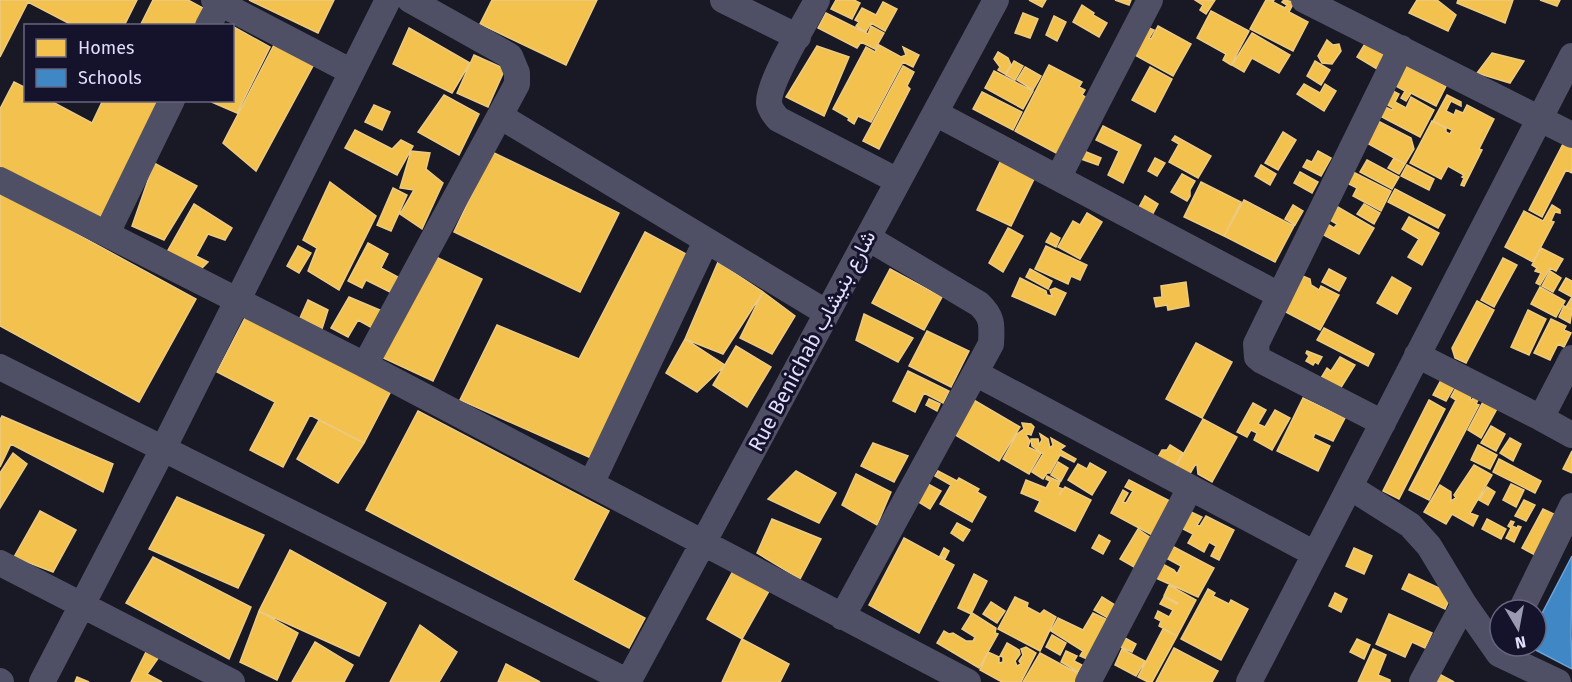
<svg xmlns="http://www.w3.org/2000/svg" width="1572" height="682" viewBox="0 0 1572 682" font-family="'Fira Sans',Vazirmatn,sans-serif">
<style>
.homes{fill:#f2c14e;stroke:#ecca82;stroke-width:1.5}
.schools{fill:#3f88c5;stroke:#6fa2d6;stroke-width:1.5}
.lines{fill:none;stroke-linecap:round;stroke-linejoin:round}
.minor{stroke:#4f5065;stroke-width:26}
.labels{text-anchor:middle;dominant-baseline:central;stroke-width:6;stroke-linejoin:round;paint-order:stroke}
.street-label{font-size:21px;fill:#dfdffd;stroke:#15132b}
</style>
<rect width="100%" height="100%" fill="#191925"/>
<path class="homes" d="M0,0H137L124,26H74L28,2L0,57Z
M153,0H188L205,9L197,26H140Z
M249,0H334L318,33Z
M492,0H597L566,65L480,24Z
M836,0H854L860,3L852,19L831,9Z
M1029,0H1046L1042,7Z
M1115,0H1131L1129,5Z
M1195,0H1215L1206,14L1200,10L1203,5Z
M1266,0H1274L1273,2L1285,8L1287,5L1282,2L1284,0L1294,2L1289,12L1308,22L1293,51L1250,29Z
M1417,0H1437L1456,15L1448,31L1409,13Z
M1458,0H1513L1505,23L1457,3Z
M1540,0H1560L1557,6Z
M883,2L897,9L885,31L871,23L866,32L856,26L859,22L855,20L862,8L876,15Z
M1082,5L1094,13L1093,15L1107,23L1099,37L1073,22Z
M1211,11L1249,31L1231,65L1223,60L1226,54L1197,38Z
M826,13L868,34L871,26L884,33L875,49L861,42L857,48L818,28Z
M1023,13L1038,19L1030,38L1015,33Z
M1054,16L1066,22L1057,41L1046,35Z
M232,26L270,47L237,113L207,100H232Z
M1158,26L1191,44L1173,76L1133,54L1149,28L1154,30L1149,38L1151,39Z
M409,28L470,63L452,93L393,64Z
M1252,33L1290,55L1279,73L1252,58L1244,72L1232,65Z
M1327,40L1333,45L1339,44L1341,51L1332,64L1322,63L1318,56Z
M1366,42L1386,53L1377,69L1357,57Z
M275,43L314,64L256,171L223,143Z
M879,45L901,57L906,55L903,47L919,55L913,67L903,62L871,122L858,116L854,124L848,120L849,118L833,109L866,47L875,52Z
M817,46L849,57L824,116L786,97Z
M998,52L1008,58L1011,65L1005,74L998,70L1000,67L994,59Z
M1492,53L1524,61L1510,83L1477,73Z
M474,55L505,69L488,107L457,93Z
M1014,61L1023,66L1015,80L1006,75Z
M1315,61L1330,70L1321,85L1307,76Z
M1405,64L1446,86L1436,106L1411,93L1406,101L1401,98L1405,91L1394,85Z
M1049,65L1082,82L1079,87L1085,90L1082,95L1087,98L1058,154L1015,131Z
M903,66L914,72L907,86L910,89L879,149L863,141Z
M1025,67L1041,76L1033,90L1017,80Z
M1150,67L1172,79L1155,112L1132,100Z
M994,71L1033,91L1023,109L985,88Z
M14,82L26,88V100H49L92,123L103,100H161L105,219L0,169V109Z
M1304,84L1320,93L1325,84L1336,91L1324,111L1297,94Z
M1391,90L1399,94L1395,102L1406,108L1411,97L1434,110L1420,137L1378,115L1383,106L1392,110L1393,108L1384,103Z
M982,92L1022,112L1013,130L973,109Z
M444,95L479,114L459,155L418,132Z
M1447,95L1461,102V106L1451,101L1446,111L1454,115L1456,110L1463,113L1467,105L1494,119L1479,149L1482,150L1464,186L1461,185L1464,178L1462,177L1464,175L1448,166L1441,179L1410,163L1432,121L1446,128V132L1450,134L1452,130L1433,121Z
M374,105L390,112L382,130L365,122Z
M1376,120L1411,138L1414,149L1405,164L1365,142Z
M1103,126L1141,145L1123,183L1108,175L1119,151L1096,140Z
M355,130L392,149L401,140L413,146L397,175L345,148Z
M1283,132L1296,140L1278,170L1265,163Z
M1175,136L1211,156L1198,178L1169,162L1179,144L1172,140Z
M1563,144L1572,148V173L1566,170L1542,217L1529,210Z
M411,151L430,153L426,169L443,183L422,229L400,214L414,190L400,188Z
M1084,151L1101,158L1098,165L1081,159Z
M1318,151L1331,158L1321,176L1303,167L1307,160L1312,162Z
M492,152L619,213L580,292L454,232Z
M1002,158L1036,175L1011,226L977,210Z
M1155,158L1165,163L1157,176L1148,171Z
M1394,158L1405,164L1399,174L1388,168Z
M1367,160L1399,177L1392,189L1360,172Z
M154,163L197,186L164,240L132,226Z
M1261,165L1276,174L1270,185L1255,176Z
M1407,165L1434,179L1429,190L1401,176Z
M1351,171L1391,191L1381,211L1353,196L1357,188L1345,182Z
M1300,172L1318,182L1312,193L1294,183Z
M1182,174L1195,181L1190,190V196L1187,201L1171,192Z
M330,182L376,216L339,290L308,271L317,248L303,240Z
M1201,182L1241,202L1224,236L1184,217Z
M393,188L407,195L391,231L377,225Z
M1395,189L1445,215L1438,228L1388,202Z
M0,192L196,299L139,402L0,326Z
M1145,196L1158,204L1151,217L1138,209Z
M1244,200L1294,226L1275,262L1224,236Z
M194,204L232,228L225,240L208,234L196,256L208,262L200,270L167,252Z
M1364,204L1380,213L1374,224L1357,214Z
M1293,205L1303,211L1295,225L1285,219Z
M1552,205L1560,210V213L1555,212L1551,221L1554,222L1533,262L1505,247L1524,211L1543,221Z
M1336,206L1374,228L1359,254L1320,233L1326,223L1334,228L1337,224L1328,219Z
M1087,213L1102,222L1080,259L1058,247L1073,221L1080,225Z
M1409,217L1439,233L1422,265L1408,257L1419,239L1402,229Z
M1008,228L1023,236L1003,272L989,263Z
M645,232L688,255L591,458L460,400L497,325L579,359Z
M1051,233L1060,238L1056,247L1046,242Z
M368,243L388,254L381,268L398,277L390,292L366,280L362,288L348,281Z
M298,246L311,253L299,273L287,266Z
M1046,246L1087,265L1080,280L1071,276L1068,284L1035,269Z
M1541,248L1563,259L1556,271L1550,268L1540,285L1536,283L1541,273L1535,271L1537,268L1532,265Z
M430,254L482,279L433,381L381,357Z
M1503,258L1517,265L1494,307L1481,300Z
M718,262L763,292L723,354L685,339Z
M890,269L942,297L924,330L872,303Z
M1030,269L1052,281L1048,289L1026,277Z
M1329,269L1346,278L1339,291L1322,282Z
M1550,271L1561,278L1553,292L1542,286Z
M1298,274L1310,279L1311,285L1319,290L1321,286L1339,295L1320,330L1280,309Z
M1392,277L1411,288L1397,314L1377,303Z
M1020,278L1046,291L1047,295L1052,296L1050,290L1055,288L1066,293L1055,315L1012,296Z
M1566,278L1572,281V310L1566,307L1572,297L1559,290Z
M1186,282L1189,306L1168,310L1167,305L1156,307L1154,298L1162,297L1161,286Z
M1540,287L1565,301L1556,317L1531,304Z
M763,292L795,316L772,354L740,338Z
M349,297L382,311L374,329L358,320L348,337L331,328Z
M308,300L328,310L322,329L300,318Z
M1477,301L1494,310L1466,363L1455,358L1452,348Z
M1564,306L1572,310L1570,323L1559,317Z
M1528,310L1546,319L1529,355L1511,347Z
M247,314L392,389L364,443L310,415L283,467L250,450L275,402L217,372Z
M864,314L913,338L898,362L856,340Z
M1551,319L1566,326L1564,330L1571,333L1564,347L1558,344L1550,360L1534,353Z
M1324,328L1374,354L1368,366L1317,340Z
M927,331L969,351L951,387L909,366Z
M685,339L725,365L697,392L666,373Z
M1196,343L1232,362L1202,418L1166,399Z
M736,346L771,367L747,407L713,385Z
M1307,351L1322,357L1318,364L1315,362L1313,365L1306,361L1309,356L1306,353Z
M1340,357L1355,365L1340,389L1321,378L1327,368L1331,371Z
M908,371L949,391L943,403L924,393L915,412L893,401Z
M1441,380L1454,387L1446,401L1433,395Z
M1458,384L1473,392L1470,399L1472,400L1475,395L1479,398L1476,404L1479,405L1429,500L1409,490L1456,400L1451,397Z
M1303,398L1345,418L1333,441L1315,433L1313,438L1330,446L1318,471L1277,451Z
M1485,398L1499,405L1481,438L1468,430Z
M929,399L940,404L937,411L926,405Z
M972,399L1020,427L999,461L952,433Z
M1429,400L1445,409L1399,499L1383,491Z
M1253,403L1266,410L1258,424L1265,427L1275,410L1290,418L1272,450L1254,440L1257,433L1251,430L1247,437L1237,432Z
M418,411L609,511L573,580L645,618L629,648L366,510Z
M2,416L113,464L103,492L11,444L0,467V420Z
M1203,419L1237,437L1212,482L1198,474L1197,465H1195L1188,477L1175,469Z
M319,420L364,443L338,483L297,459Z
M1022,423L1031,424L1034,427L1031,435L1028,434L1026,435L1030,441L1028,447L1041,453L1029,474L1003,459L1017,434L1024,429Z
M1491,426L1505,434L1496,451L1481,443Z
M1040,434L1048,439L1050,448L1053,445L1051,438L1065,446L1060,450L1076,459L1074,462L1060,455L1050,473H1047L1043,479L1032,472L1043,454L1032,446L1031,439H1038L1039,445L1042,440Z
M1510,438L1521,444L1513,461L1500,453Z
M873,443L908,456L894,482L861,466Z
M1170,445L1183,453L1175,466L1158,457L1162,450H1167Z
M1478,445L1497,455L1490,469L1471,460Z
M1572,451V473L1563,469Z
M13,453L27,464L0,508V473Z
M1499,459L1541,481L1535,493L1493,472Z
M1058,462L1068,468L1061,481L1051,475Z
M1090,463L1106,472L1092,495L1068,480L1078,464L1087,469Z
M1474,465L1492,475L1470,513L1478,516L1473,526L1452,514L1446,524L1424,512L1440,485L1451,492V501L1456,498L1454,495Z
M796,471L836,493L819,523L768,499Z
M938,471L957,481L959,478L979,489L977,492L986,497L972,522L940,504L951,485L935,476Z
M856,474L891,492L877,525L842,505Z
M1047,476L1060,482L1058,487L1063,489L1059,495L1065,487L1091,500L1075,531L1035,511L1040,501L1021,493L1026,480L1046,488L1050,481L1046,479Z
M1129,480L1170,501L1152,535L1111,513L1123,490L1128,493L1123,502L1126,503L1133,491L1125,487Z
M928,484L941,491L930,509L917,501Z
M1511,484L1524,490L1516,507L1503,500Z
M1487,487L1495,492L1488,505L1479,500Z
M177,497L264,535L238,588L149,549Z
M1524,500L1535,505L1526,521L1515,516Z
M1543,509L1556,515L1535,555L1522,548Z
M40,511L76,530L53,572L14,557Z
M1191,512L1202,517L1197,525L1200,526L1206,516L1234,530L1219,560L1211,556L1216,546L1209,542L1204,552L1188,543L1193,534L1183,529Z
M772,519L821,539L800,579L757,553Z
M1487,519L1506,529L1501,539L1482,529Z
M1511,521L1514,522L1512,526L1517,528L1518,526L1521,527L1514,542L1506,538L1511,528L1508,526Z
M957,523L970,530L963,541L951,533Z
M1138,529L1151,538L1134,567L1120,559Z
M1099,535L1110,541L1103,554L1092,548Z
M904,538L954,565L919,633L869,605Z
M1172,546L1214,568L1198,597L1156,578L1161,563L1174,570L1177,574L1181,566L1166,558Z
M944,548L949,551L945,559L940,556Z
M1354,548L1372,556L1364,574L1346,566Z
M290,550L386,603L359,656L259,611Z
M153,557L251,607L229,659L126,603Z
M733,571L769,591L742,639L707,619Z
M974,574L987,581L971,614L958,608Z
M1409,574L1452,594L1445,609L1402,589Z
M1169,585L1196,600L1177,636L1159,626L1161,621L1155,618L1158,611L1169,617L1173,610L1160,604L1164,597L1177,604L1178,603L1164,596Z
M1208,589L1215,593L1213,596L1229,604L1231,600L1248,609L1221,660L1181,639Z
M1335,593L1347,599L1341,612L1329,606Z
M1015,597L1028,603L1027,607L1040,614L1044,610L1056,617L1040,651L998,629Z
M1102,597L1115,605L1108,618L1094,610Z
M991,602L1005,611L997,623L983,614Z
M259,611L298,633L277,680L240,662Z
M972,613L996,628L995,633L998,634L979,668L937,643L944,631L949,634L953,633L966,641H973L975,637L962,629Z
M1093,613L1108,620L1087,659L1080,656L1083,651L1051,631L1058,618L1083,630Z
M1389,614L1432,633L1425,648L1412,642L1405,657L1376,644Z
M420,625L457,652L439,682H390Z
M1163,629L1177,636L1152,682H1148L1138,677Z
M1052,635L1066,643L1060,655L1046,647Z
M1125,638L1136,644L1132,652L1121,647Z
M742,639L789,664L780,682H722Z
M1357,639L1370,645L1364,659L1350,652Z
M315,642L353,665L344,682H292Z
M1007,643L1019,650L1020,654L1015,661L1017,666L1021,664L1019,661L1023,655L1021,649L1026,647L1036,653L1021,682H1002L980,670L988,652L999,657V663L1003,662V657L1000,656Z
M148,648L159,657L147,674L162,682H131Z
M1174,648L1218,671L1212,682H1156Z
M1122,649L1145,661L1136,676L1115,665Z
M1373,649L1386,655L1378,675L1390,680V682H1358Z
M1066,651L1077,656L1074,661L1082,665L1078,672L1061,662Z
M1040,653L1081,675L1077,682H1023Z
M506,664L540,682H498Z
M1439,674L1454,682H1434Z
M77,677L89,682H75Z"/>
<path class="schools" d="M1572,556L1571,635L1572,669L1528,646H1536V625Z"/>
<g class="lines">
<path class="minor" d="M214,0L352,72
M723,0L798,37
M817,0C806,22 768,81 769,103C770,110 774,114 778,119L898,181
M1304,0L1572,135
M208,26L220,3
M935,113L1279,295
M500,116L827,313
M1058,178L1150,0
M0,180L365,365L968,682
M107,233L172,100
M1417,355L1541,418L1572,358
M365,365L517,84V73L510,56L410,0
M0,367L629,682
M975,373L1315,554
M1541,418L1572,435
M1383,423L1262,361L1257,357L1256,344L1401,48
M591,484L706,241
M1350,487L1410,525L1429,546L1464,604L1499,654L1558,682
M0,563L232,682
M1521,610L1572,506
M842,617L991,344C992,325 993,317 979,304L868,238
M0,681L1,682
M42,682L163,449L388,0
M628,682L996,0
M1088,682L1190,488
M1249,682L1572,56
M1422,682L1464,604"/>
</g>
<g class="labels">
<g class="street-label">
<text transform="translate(812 341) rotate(-62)">Rue Benichab شارع بنيشاب</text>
</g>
</g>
<rect x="24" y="24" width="210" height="78" fill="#15132b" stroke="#66657f" stroke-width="1.5"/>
<rect x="36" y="39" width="30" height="18" fill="#f2c14e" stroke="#66657f" stroke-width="1.5"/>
<text x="78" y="54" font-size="18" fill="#dfdffd">Homes</text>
<rect x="36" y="69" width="30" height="18" fill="#3f88c5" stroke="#66657f" stroke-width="1.5"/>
<text x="78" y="84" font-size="18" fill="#dfdffd">Schools</text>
<g transform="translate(1518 628) rotate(170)"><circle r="28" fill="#15132b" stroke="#66657f" stroke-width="1.5"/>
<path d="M0-4.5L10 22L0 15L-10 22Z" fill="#9a9ab1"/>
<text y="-9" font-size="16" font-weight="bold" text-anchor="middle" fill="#dfdffd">N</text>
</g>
</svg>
